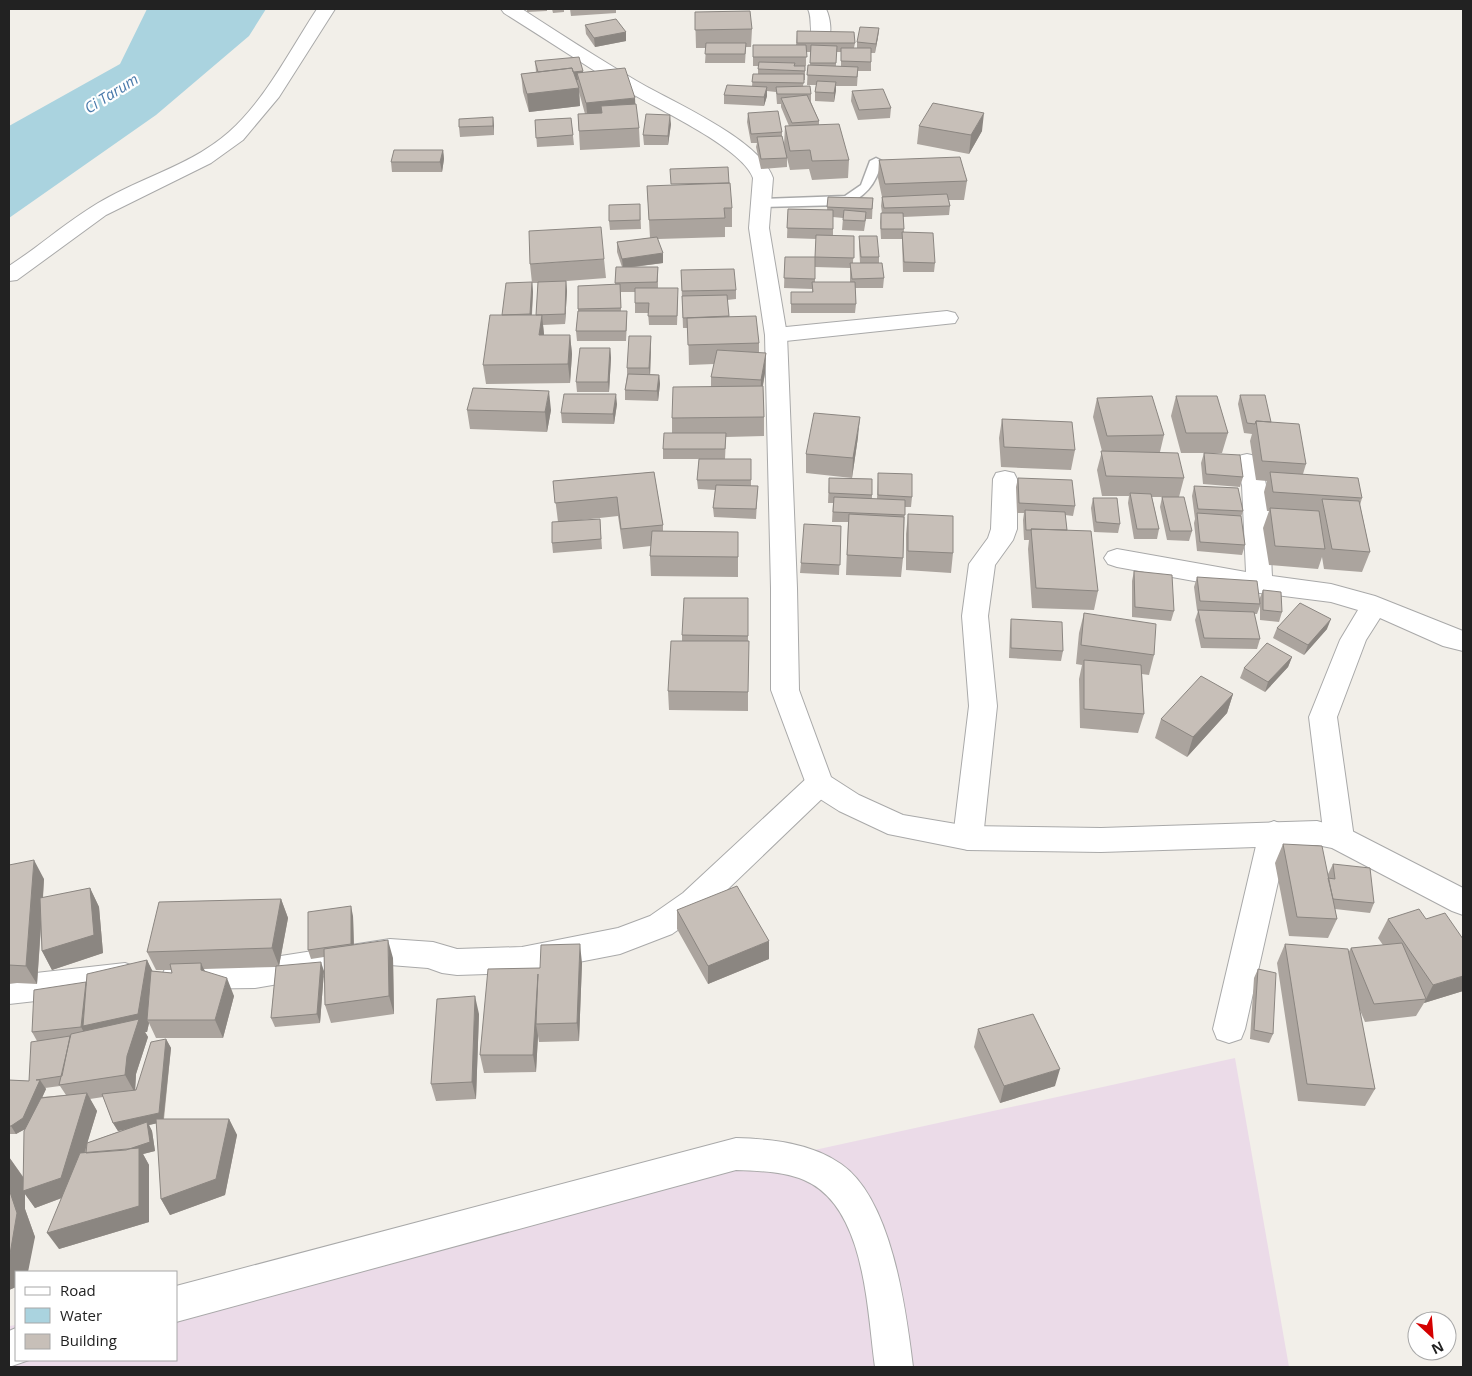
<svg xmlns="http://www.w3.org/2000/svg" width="1472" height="1376" viewBox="0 0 1472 1376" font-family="'Open Sans',sans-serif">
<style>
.industrial{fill:#ebdbe8}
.water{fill:#aad3df}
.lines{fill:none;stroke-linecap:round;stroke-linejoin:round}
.service-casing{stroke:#a9a9a9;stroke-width:3}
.minor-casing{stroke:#a9a9a9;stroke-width:2}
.tertiary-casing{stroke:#a9a9a9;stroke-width:2}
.service{fill:#fff;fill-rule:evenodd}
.minor{fill:#fff;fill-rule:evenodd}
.tertiary{fill:#fff;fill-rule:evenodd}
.wall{fill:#aba49e;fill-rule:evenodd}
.shaded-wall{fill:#8b8681}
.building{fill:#c7bfb8;stroke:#8b8681}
.labels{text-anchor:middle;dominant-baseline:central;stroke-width:4.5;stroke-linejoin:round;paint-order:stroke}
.far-water-label{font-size:15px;font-style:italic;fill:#4a7aab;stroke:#fff}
</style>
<rect width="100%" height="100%" fill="#f2efe9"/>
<path class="industrial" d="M1235,1058L1289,1367H9V1326L16,1325V1360H176V1290Z"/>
<path class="water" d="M147,9H266L249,36L156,115L9,218V126L120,64Z"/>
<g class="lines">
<g class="service-casing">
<path id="service" d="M876,158L882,161C876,184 865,199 842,205L761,207L755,203L761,199L845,196L861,185L870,161Z"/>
</g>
<g class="minor-casing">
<path id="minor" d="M317,9H335L279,97L243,140L211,163L106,215L28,272L17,280L9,281V266C43,244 73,216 109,197C149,175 194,163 229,132C266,99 290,50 317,9Z
M808,9H826C830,17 833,34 827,42L821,43L815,42C808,33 813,19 808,9Z
M947,311L955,313L958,318L955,323L776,342L768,340L765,335L768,330L776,328Z
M1247,454L1256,456C1273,483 1270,544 1272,576L1331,584L1375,596L1463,631V651L1443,646L1380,618L1366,640L1337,717L1354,838L1350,846L1339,850L1328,846L1324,838L1309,717L1340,640L1358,610L1331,602L1260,593L1117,567L1108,564L1104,558L1108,552L1117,549L1246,572L1242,485L1235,462L1238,456Z
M1005,471L1014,473L1017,479V529L1013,540L995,565L988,616L997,706L983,838L979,846L968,850L957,846L953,838L969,706L962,616L969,564L988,538L991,529L993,479L996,473Z
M819,773L829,776L833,784L829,792L705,911L672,934L620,954L522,973L457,975L442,973L428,968L390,965L255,988L178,989L167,985L162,975L167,965L178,961L255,960L390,939L433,942L457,949L522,947L618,928L650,916L683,893L809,776Z
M1274,821L1284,825L1289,833L1245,1029L1241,1039L1229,1043L1217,1039L1213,1029L1259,833L1264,825Z
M125,963L136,967L141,977L136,987L125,991L9,1004V976Z
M736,1138C772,1139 811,1143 841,1164C892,1199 906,1310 913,1367H875C867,1311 866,1206 804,1180C783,1171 758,1171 736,1170L176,1322V1286Z
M16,1328V1360H29L9,1367V1331Z"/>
</g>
<g class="tertiary-casing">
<path id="tertiary" d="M501,9H522C559,33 596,57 635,80C670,101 760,139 773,178L769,228L787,335L797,588L799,690L831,777L859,795L903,815L968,826L1101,828L1317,821L1350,830L1463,888V915L1452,911L1332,848L1317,845L1101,852L968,850L888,834L839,811L809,792L771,690V588L765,335L749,228L753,178C743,147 649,105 620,87C581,62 542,37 504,13Z"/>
</g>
<use href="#service" class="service"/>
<use href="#minor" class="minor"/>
<use href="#tertiary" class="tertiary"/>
</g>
<path class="wall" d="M527,9H547V11L527,12Z
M552,9H564V12L553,13Z
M570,9H616V13L571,16Z
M695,12L752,29L751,47H746L745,63H705L706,48H696Z
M585,25L626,32V41L595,47L586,34Z
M879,28L878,37L875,53H871V71H858L857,86H836L834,102L815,101V92L816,85H807L808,65H810L811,52H806V66H794H805V80H804L803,86L811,94V102L819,121V125L849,160L848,178L812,180L809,169L790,170L787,158V167L761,169L756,147L757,143H751L747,122L748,113L782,132V136L784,145L785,126H789L781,107V104H777L776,92L767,91V96L764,106L724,104V95L752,86L753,74H758V66H753V45H796L797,31L855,43L854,48H857V42ZM836,52H841V66H836Z
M535,61L583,71V73L635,104L639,128L640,147L580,150L578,114H585L579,92L580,106L529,112L523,92L521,74L536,72Z
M852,91L891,108L890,118L858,120L851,101Z
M493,117L494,135L460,137L459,127Z
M571,118L574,145L537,147L535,120Z
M671,124L668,145H644L643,135Z
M919,126L982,131L969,154L917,144Z
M443,150L444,159L442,172H392L391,162Z
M879,160L967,181L964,200H949L950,206L949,215L903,217L904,232L935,263L934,272H903L902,239H881L880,222L881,213H882L881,206L882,197L878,178Z
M647,186L732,208V227H725V237L658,239L663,263L634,267H658V288L678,297L677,325H649L648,313H635V292H621V311H627V321L626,341H577L576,331L578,312V286L615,285L616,267H622L617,252V242L650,238Z
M828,197L873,198L872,219H866L864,231L842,230L843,218L833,217V236H854L853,263H860L859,246V236L879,257V263L884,278L883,288H855L856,304L855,313H791V292H812V289L784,288L785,257H815L816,239L787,238L788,209L827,210ZM815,267L850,268V282H815Z
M640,204L641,229L610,230L609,221Z
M604,259L606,278L554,282L566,281L567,291L565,324L543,325L544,335H570L572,354L570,383L486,384L483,365L502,315L532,282L533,292L532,315H536L538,283H532L530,264Z
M681,270L736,290V299L727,300L729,316L759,343V353H766L765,373L763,386L764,417V436L726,437L725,459H751V486H758L756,519L714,517L713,508L715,490L698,489L697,480L699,459H663V449L672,433V418L711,387V377L714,364L689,365L688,328H683Z
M651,346L650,374L659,375L660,384L658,401L625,400V390L627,375V368Z
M610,348L611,358L609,392H577L576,382Z
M1240,395L1271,422L1306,464L1303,474L1362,498L1360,505L1370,552L1362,572L1324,569L1322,557L1318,569L1269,565L1263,528L1269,511H1267L1264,492L1267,481L1256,480L1250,441L1252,434L1244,433L1238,404Z
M1176,396L1228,433L1222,453H1205L1243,477L1240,487L1203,484L1201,463L1204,453H1181L1171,416Z
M1097,398L1164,435L1160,452L1184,478L1179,497L1192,531L1189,541L1167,540L1160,507L1162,497H1152L1159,529L1157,539H1134L1128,503L1129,496H1102L1097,470L1102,451L1093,417Z
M617,404L614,424L562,423L561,413Z
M467,410H551L547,432L470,429Z
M1002,419L1075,450L1071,470L1001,467L999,438Z
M858,437L852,478L806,473V454Z
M654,472L663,525V531L738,532V577L651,576L650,556L651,546L623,549L618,516L563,522L600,519L602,549L553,553L552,543L558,522L553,481Z
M878,473L912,497L911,507H905L903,558L901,577L846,575L848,522H832L833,503H828L829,478L872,479V499H877Z
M1018,478L1075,506L1073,516L1065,515L1067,530L1098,591L1094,610L1032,608L1028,549L1029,540H1024L1023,520L1024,513H1017L1016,487Z
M1194,486L1243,511L1241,517L1245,545L1242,555L1197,551L1194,523L1195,519L1192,496Z
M1093,498L1120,524L1118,533L1094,532L1091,508Z
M908,514L953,553L951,573L906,570V534Z
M841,526L839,575L800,573L801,563Z
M1134,571L1174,611L1171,621L1132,617V581Z
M1197,577L1259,600L1263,590L1282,612L1279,622L1260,620V606L1257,614H1254L1260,639L1257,649L1201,648L1195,620L1198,611L1197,610L1194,587Z
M748,598V711L669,710L668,691L682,641V635Z
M1084,613L1154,655L1149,675L1142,674L1144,714L1138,733L1080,728L1079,679L1082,665L1076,664L1079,633Z
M1011,619L1063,651L1061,661L1009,658L1010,629Z
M1277,628L1327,629L1304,655L1273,638Z
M1292,657L1288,667L1265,692L1240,678L1244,668Z
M1233,694L1227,713L1187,757L1155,738L1161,719Z
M1283,844L1328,878V874L1333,864L1374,903L1370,913L1335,909L1337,919L1328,938L1289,936L1275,863Z
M9,865L44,879L43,898L90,888L99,907L103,953L52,970L42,951L41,928L37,984L17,983L9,984Z
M281,899L288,918L279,966L324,971L320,1023L275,1027L271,1018L276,967L204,969L205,971L234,996L223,1038H156L149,1023L147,1032H145L148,1037L136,1074L135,1090L166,1039L171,1048L164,1119H229L237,1135L225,1195L170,1215L161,1199L157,1123L149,1125L152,1131L155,1151L143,1154L149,1165V1222L59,1249L62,1198L35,1208L25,1194V1209L35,1237L16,1272V1287L9,1290V1157L24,1178L25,1129L16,1134H9V1080L29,1081L37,1041L32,1032L86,982V983L147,960L152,971L172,973L171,970H156L147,952ZM60,1086L66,1095L42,1097L46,1089L45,1088ZM103,1097L113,1123L118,1131L126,1129L87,1143L97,1111L90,1099Z
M677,910L769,959L708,984L677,929Z
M353,916L354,945L393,958L394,1014L331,1023L325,1005L324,957L311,959L308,950Z
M1388,919L1463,991L1424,1003L1416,1016L1365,1022L1359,1008L1375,1089L1365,1106L1298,1101L1277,963L1285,944L1348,953L1351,948L1383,945L1378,938Z
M582,963L579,1041L539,1042L538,1036L536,1072L484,1073L480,1055L540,968Z
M1258,969L1273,1034L1269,1043L1250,1039L1254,978Z
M479,1014L476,1099L436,1101L431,1084Z
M978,1029L1055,1086L1000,1103L974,1047Z"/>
<path class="shaded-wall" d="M879,28L878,37L875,53L876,44Z
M626,32V41L595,47L594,38Z
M583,71L584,80L577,73L578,80L539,84V75Z
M836,82V91L834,102V93Z
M767,87V96L764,106V97Z
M579,88L580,106L529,112L527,94Z
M635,98L636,116L588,121L586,103Z
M984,113L982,131L969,154L971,135Z
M670,115L671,124L668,145V136Z
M493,117L494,126V135L493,126Z
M443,150L444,159L442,172L440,162Z
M663,253V263L623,268L622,259Z
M566,281L567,291L565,324V314Z
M532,282L533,292L531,324L530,314Z
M542,315L544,334L541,355L539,335Z
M570,335L572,354L570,383L568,364Z
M651,336V346L650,378L649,368Z
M610,348L611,358L609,392L608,382Z
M766,353L765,373L760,400L761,380Z
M659,375L660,384L658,401L657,391Z
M549,391L551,410L547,432L545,412Z
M616,394L617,404L614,424L613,414Z
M860,417L858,437L852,478L853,458Z
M1331,619L1327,629L1304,655L1308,645Z
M1292,657L1288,667L1265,692L1268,682Z
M1233,694L1227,713L1187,757L1193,737Z
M34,860L44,879L37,984L26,966Z
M90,888L99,907L103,953L52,970L42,951Z
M281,899L288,918L279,966L272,948Z
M351,906L353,916L354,953L351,944Z
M388,940L393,958L394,1014L389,996Z
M769,941V959L708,984V966Z
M580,944L582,963L579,1041L577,1023Z
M147,960L156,978L147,1020L149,1023L147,1032H145L148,1037L136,1074L135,1093L125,1075L86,1036L81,1027L86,982L91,991Z
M321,962L324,971L320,1023L317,1014Z
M201,963L209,981L201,970Z
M538,974L536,1024L538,1036L536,1072L533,1055Z
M1463,976V991L1424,1003L1433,985Z
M227,978L234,996L223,1038L215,1020Z
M475,996L479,1014L476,1099L472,1082Z
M166,1039L171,1048L163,1122L149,1125L152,1131L155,1151L143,1154L149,1165V1222L59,1249L47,1233L91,1170L148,1125L118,1131L113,1123L159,1113Z
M1060,1069L1055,1086L1000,1103L1004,1086Z
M40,1080L46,1089L29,1127L16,1134L11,1126Z
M87,1093L97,1111L72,1194L35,1208L25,1194V1209L35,1237L28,1272H16V1287L9,1290V1157L25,1180Z
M229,1119L237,1135L225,1195L170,1215L161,1199Z"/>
<path class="building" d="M750,11L752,29L695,30V12Z
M616,19L626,32L594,38L585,25Z
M860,27L879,28L876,44L857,42Z
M797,31L854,32L855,43H797Z
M706,43H746L745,54H705Z
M753,45H806L807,57H753Z
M811,45L837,46L836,63H810Z
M841,48H871V62L841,61Z
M579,57L583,71L573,72L572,68L538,72L535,61Z
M759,62L795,63L794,66H805V71L758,69Z
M808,65L858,67L857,77L807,75Z
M572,68L579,88L527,94L521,74Z
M625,68L635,98L586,103L577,73Z
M753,74H804V83L752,82Z
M817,81L836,82L834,93L815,92Z
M727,85L767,87L764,97L724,95Z
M810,86L811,94H777L776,87Z
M883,89L891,108L859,110L852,91Z
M807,95L819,121L792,123L781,98Z
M933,103L984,113L971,135L919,126Z
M636,104L639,128L579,131L578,114L602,113L601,106Z
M778,111L782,132L751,134L748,113Z
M646,114L670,115L668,136L643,135Z
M493,117V126L459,127V119Z
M571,118L573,135L536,138L535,120Z
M839,124L849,160L812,161L810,150L790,151L785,126Z
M782,136L787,158L761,159L757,137Z
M394,150H443L440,162H391Z
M960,157L967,181L885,184L879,160Z
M728,167L729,183L671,184L670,169Z
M730,183L732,208H724L725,218L649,220L647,186Z
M947,194L950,206L884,208L882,197Z
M828,197L873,198L872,209L827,207Z
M640,204V220L609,221V205Z
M788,209L833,210V229L787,228Z
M844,210L866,212L865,221L843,220Z
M881,213H903L904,229H881Z
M601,227L604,259L530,264L529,231Z
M902,232L933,233L935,263L904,262Z
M816,235L854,236V258L815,257V279L784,278L785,257H815Z
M859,236H877L879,257H861Z
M657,237L663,253L622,259L617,242Z
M850,263H882L884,278L852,279Z
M616,267H658L657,282L615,283Z
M734,269L736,290L682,291L681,270Z
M566,281L565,314L536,315L538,282Z
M532,282L530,314L502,315L506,283Z
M812,282H855L856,304H791V292H813Z
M620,284L621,308L578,309V286Z
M635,288H678L677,316H648L649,303H635Z
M727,295L729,316L683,318L682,296Z
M578,311H627L626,331H576Z
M490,315H542L539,335H570L568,364L483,365Z
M756,316L759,343L688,345L687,318Z
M629,336H651L649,368H627Z
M580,348H610L608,382H576Z
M717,350L766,353L761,380L711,377Z
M628,374L659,375L657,391L625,390Z
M763,386L764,417L672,418L673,387Z
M473,388L549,391L545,412L467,410Z
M564,394H616L613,414L561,413Z
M1240,395H1265L1271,422L1256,421L1255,424L1247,423Z
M1152,396L1164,435L1107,436L1097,398Z
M1176,396H1217L1228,433H1186Z
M814,413L860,417L853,458L806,454Z
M1002,419L1072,422L1075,450L1004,447Z
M1256,421L1299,424L1306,464L1262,461Z
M664,433H726L725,449H663Z
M1101,451L1178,453L1184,478L1106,476Z
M1204,453L1240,455L1243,477L1206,474Z
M699,459H751V480H697Z
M654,472L663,525L621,529L617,497L555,503L553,481Z
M1270,472L1358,478L1362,498L1273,492Z
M878,473L912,474V497L878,495Z
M829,478L872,479V495L829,493Z
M1018,478L1072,480L1075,506L1019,503Z
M716,485L758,486L756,509L713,508Z
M1194,486L1238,488L1243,511L1198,509Z
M1130,493L1151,494L1159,529H1137Z
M834,497L905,500V515L833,512Z
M1162,497H1184L1192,531H1170Z
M1093,498H1117L1120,524L1096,522Z
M1322,499L1359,501L1370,552L1332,549Z
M1270,508L1319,511L1325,549L1275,546Z
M1025,510L1065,512L1067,530L1031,529L1032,530H1026Z
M1197,513L1241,516L1245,545L1200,542Z
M849,514L904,517L903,558L847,555Z
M908,514L953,516V553L908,551Z
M600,519L601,539L552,543V522Z
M804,524L841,526L840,565L801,563Z
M1031,529L1091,531L1098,591L1036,588Z
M652,531L738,532V557L650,556Z
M1134,571L1172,575L1174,611L1135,607Z
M1197,577L1257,581L1260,604L1200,601Z
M1263,590L1281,592L1282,612L1263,610Z
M684,598H748V636L682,635Z
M1300,603L1331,619L1308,645L1277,628Z
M1198,610L1254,612L1260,639L1204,638Z
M1084,613L1156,624L1154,655L1081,645Z
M1011,619L1062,622L1063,651L1011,648Z
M671,641H749L748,692L668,691Z
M1267,643L1292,657L1268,682L1244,668Z
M1084,660L1141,665L1144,714L1084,709Z
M1201,676L1233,694L1193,737L1161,719Z
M1283,844L1322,846L1337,919L1297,917Z
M34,860L26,966L9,965V865Z
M1333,864L1370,868L1374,903L1333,899L1328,878L1335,879Z
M737,886L769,941L708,966L677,910Z
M90,888L94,935L42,951L40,898Z
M281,899L272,948L147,952L159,902Z
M351,906V944L308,950V912Z
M1419,909L1426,919L1445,913L1463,939V976L1433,985L1388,919Z
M388,940L389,996L325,1005L324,949Z
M1402,943L1426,999L1374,1004L1351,948Z
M580,944L577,1023L536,1024L538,974L533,1055H480L488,969L540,968L541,945Z
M1285,944L1348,949L1375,1089L1307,1084Z
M147,960L138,1014L83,1026L87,974Z
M321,962L317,1014L271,1018L276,966Z
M201,963V970L227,978L215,1020H147L151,971L172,973L170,964Z
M1258,969L1276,973L1273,1034L1254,1030Z
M86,982L81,1027L32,1032L34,990Z
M475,996L472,1082L431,1084L437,999Z
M1033,1014L1060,1069L1004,1086L978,1029Z
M139,1019L127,1056L125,1075L59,1085L71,1034Z
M70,1036L62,1076L36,1080H40L23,1118L11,1126H9V1080L29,1081L31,1042Z
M166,1039L159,1113L113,1123L102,1094L136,1090L151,1042Z
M87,1093L61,1178L23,1191L24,1131L41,1098Z
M156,1119H229L216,1179L161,1199Z
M147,1122L150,1142L126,1150L86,1153L87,1143Z
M139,1148V1206L47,1233L80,1153Z
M9,1189L17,1213L9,1260Z"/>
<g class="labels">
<g class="far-water-label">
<text transform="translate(111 93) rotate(-32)">Ci Tarum</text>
</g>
</g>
<rect width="1472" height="1376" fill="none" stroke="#222222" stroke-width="20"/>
<rect x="15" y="1271" width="162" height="90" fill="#ffffff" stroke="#a7a7a7"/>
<rect x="25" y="1287" width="25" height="8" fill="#ffffff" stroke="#a7a7a7"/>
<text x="60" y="1296" font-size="15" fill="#222222">Road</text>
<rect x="25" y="1308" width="25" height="15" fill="#aad3df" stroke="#a7a7a7"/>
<text x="60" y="1321" font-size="15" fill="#222222">Water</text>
<rect x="25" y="1334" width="25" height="15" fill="#c7bfb8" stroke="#a7a7a7"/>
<text x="60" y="1346" font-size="15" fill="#222222">Building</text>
<g transform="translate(1432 1336) rotate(154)"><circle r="24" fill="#ffffff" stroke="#a7a7a7"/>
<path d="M0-4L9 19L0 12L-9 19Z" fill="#d40000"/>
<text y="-8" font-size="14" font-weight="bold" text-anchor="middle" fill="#222222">N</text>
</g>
</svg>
